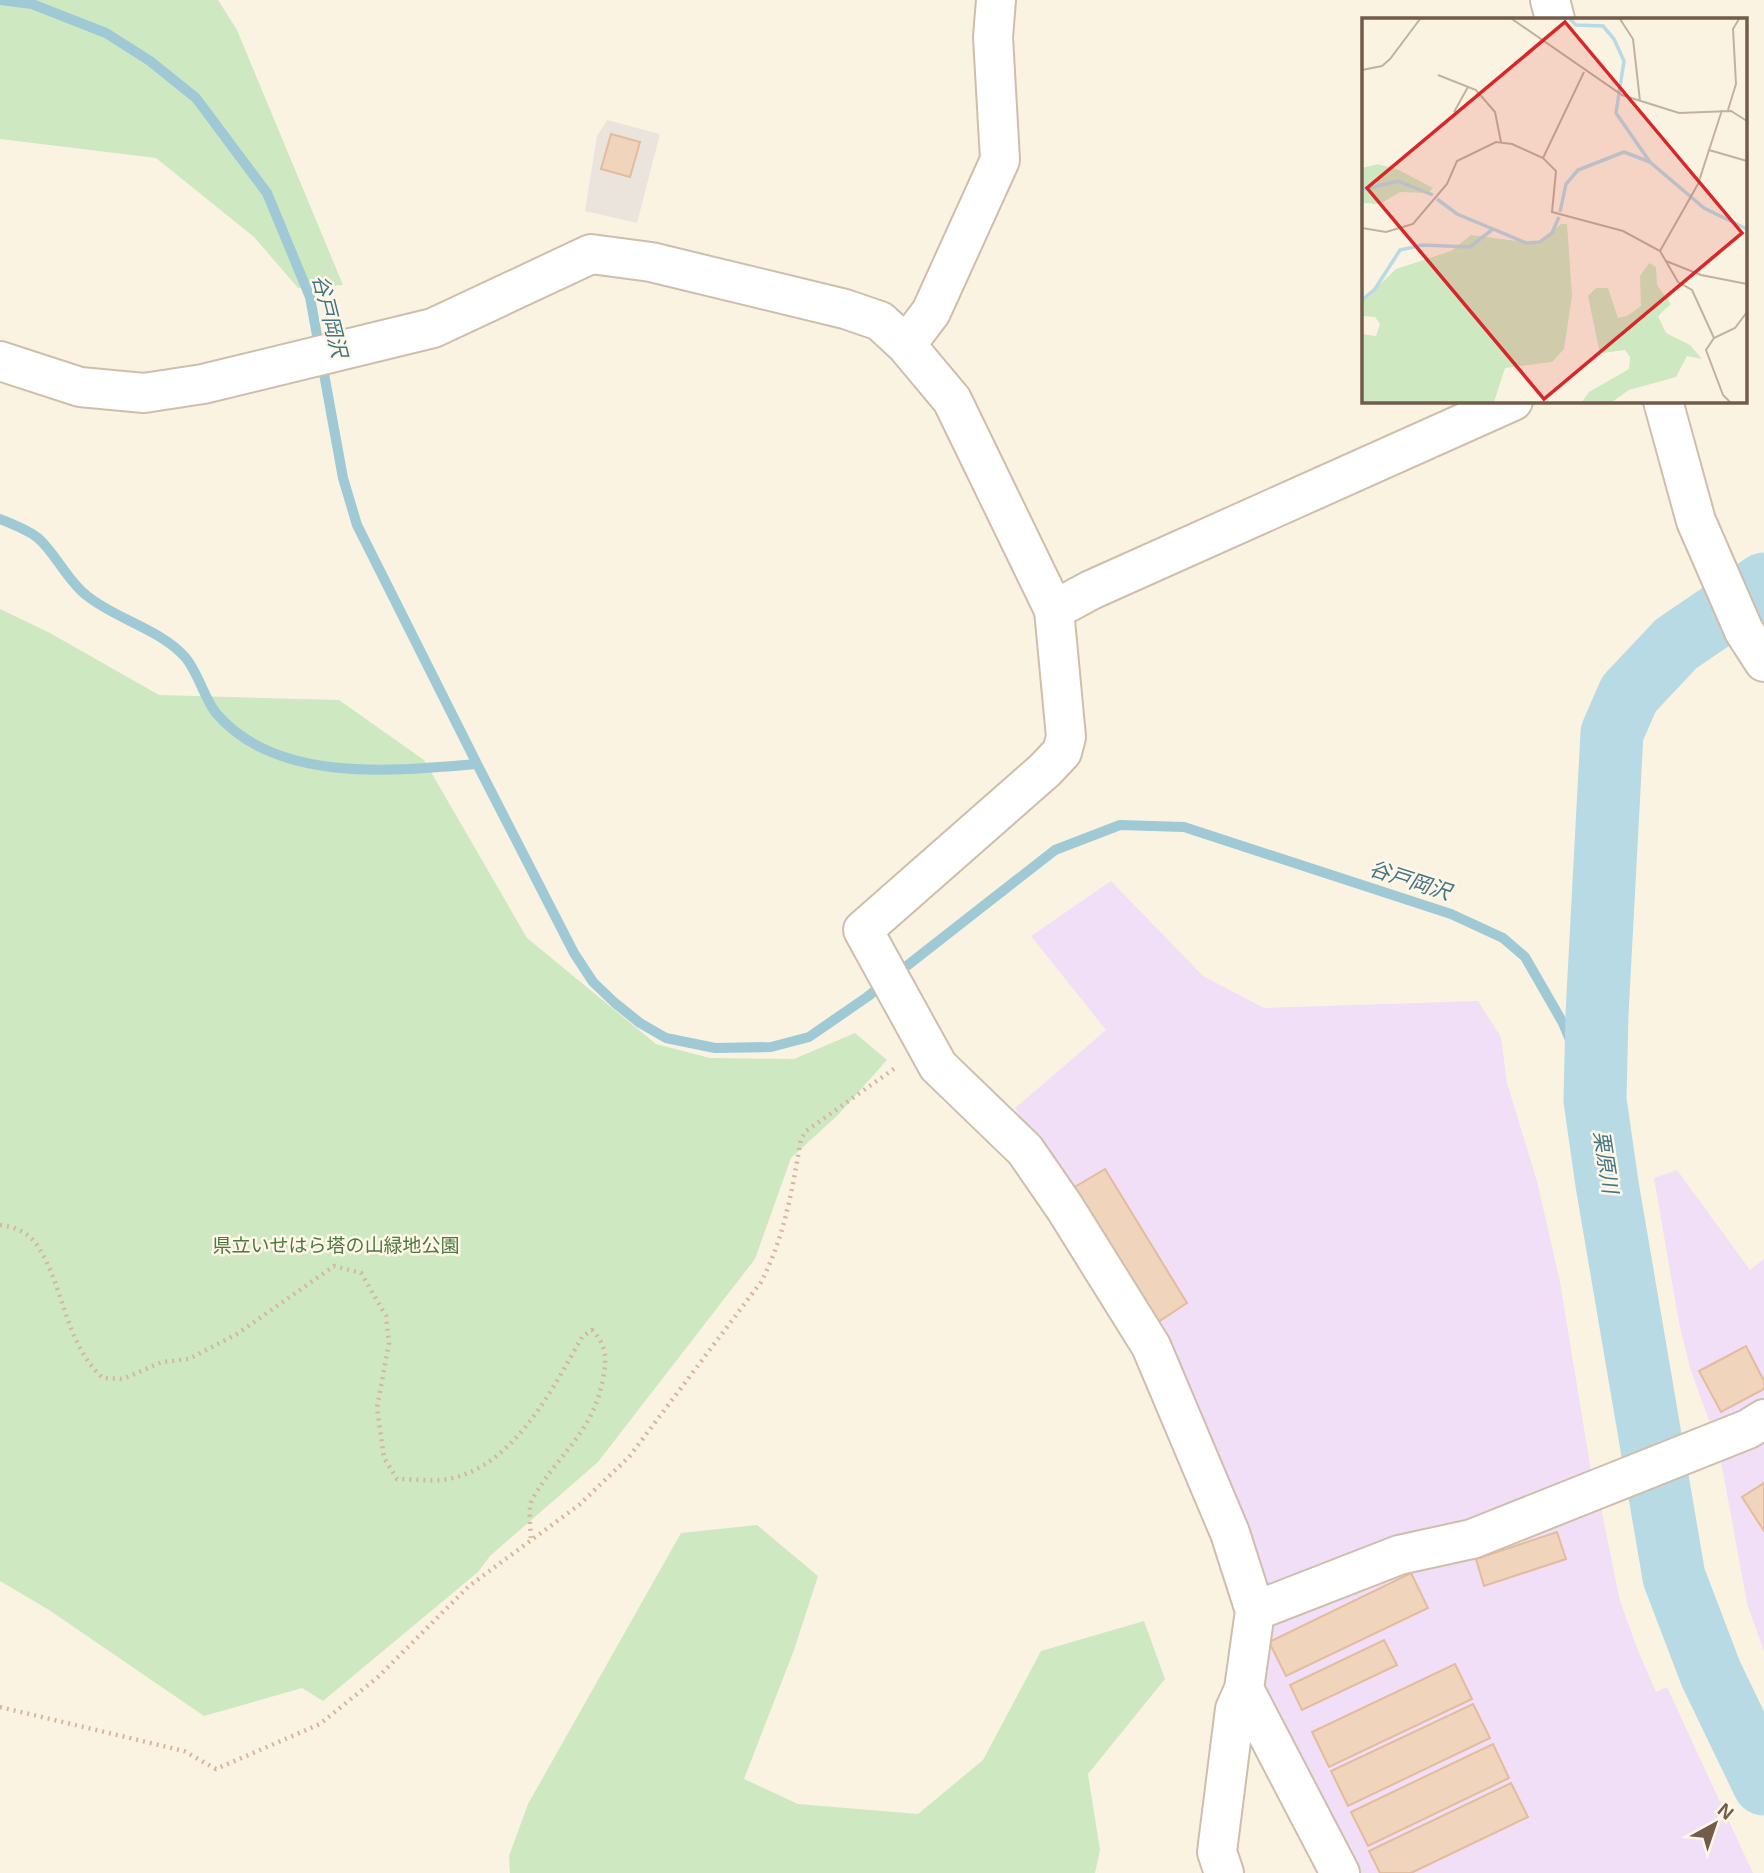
<svg xmlns="http://www.w3.org/2000/svg" width="1764" height="1873" viewBox="0 0 1764 1873" font-family="Helvetica,'Noto Sans JP',sans-serif">
<style>
.industrial{fill:#eae4dd}
.education{fill:#f0dff7}
.green{fill:#cee8c2}
.lines{fill:none;stroke-linecap:round;stroke-linejoin:round}
.stream{stroke:#9ec9d5;stroke-width:10}
.river{stroke:#b8dae4;stroke-width:63}
.building{fill:#f0d4bb;stroke:#e2bc9c;stroke-width:2}
.minor-casing{stroke:#cebeac;stroke-width:42}
.path{stroke:#d4b79e;stroke-width:4.5;stroke-dasharray:2 5;stroke-linecap:butt}
.minor{stroke:#fff;stroke-width:38}
.labels{text-anchor:middle;dominant-baseline:central;stroke-width:5;stroke-linejoin:round;paint-order:stroke}
.park-label{font-size:19px;fill:#4e7842;stroke:#fef7e8}
.water-label{font-size:21px;font-style:italic;fill:#447585;stroke:#fef7e8}
.inset-river{fill:none;stroke:#b8dae4;stroke-width:3.5}
.inset-road{fill:none;stroke:#c0b1a0;stroke-width:2}
.view{fill:#d62828;fill-opacity:0.15;stroke:#d62828;stroke-width:3.5}
.inset-edge{fill:none;stroke:#725b4a;stroke-width:3.5}
</style>
<rect width="100%" height="100%" fill="#fbf3e2"/>
<path class="industrial" d="M607,120L660,134L637,223L585,211L597,136Z"/>
<path class="education" d="M1111,881L1203,976L1264,1008L1478,1001L1501,1037L1507,1083L1537,1181L1560,1282L1592,1477L1711,1426L1690,1368L1679,1323L1654,1178L1677,1170L1750,1270L1764,1259V1652L1747,1603L1720,1456L1601,1508L1620,1601L1637,1648L1656,1692L1667,1687L1753,1873H1354L1259,1688L1270,1591L1236,1496L1164,1338L1140,1311L1015,1108L1106,1030L1031,936Z"/>
<path class="green" d="M0,0H218L237,30L343,285L298,288L254,237L156,158L0,139Z
M0,609L50,633L159,695L339,700L424,760L527,938L656,1044L710,1058L794,1059L855,1033L887,1060L838,1115L791,1158L755,1259L598,1462L490,1556L478,1572L323,1701L302,1688L204,1716L49,1610L0,1581Z
M757,1525L818,1576L794,1650L744,1779L798,1804L918,1814L983,1760L1041,1651L1144,1621L1165,1679L1088,1774L1100,1850L1095,1873H510L509,1856L528,1804L681,1533Z"/>
<g class="lines">
<path class="stream" d="M0,0L32,4L106,33L150,61L196,98L267,193L310,297L343,478L357,525L477,764
M0,519C12,524 28,530 38,538C56,554 67,580 86,595C115,619 160,629 185,657C198,672 205,700 216,713C276,784 394,771 477,764L574,953L593,982L615,1003L640,1023L666,1038L715,1048L771,1047L809,1037L867,997L1055,850L1120,825L1184,827L1451,914L1503,938L1525,957L1563,1023L1595,1100"/>
<path class="river" d="M1764,584L1676,644L1629,694L1612,733L1597,1014L1595,1100L1607,1184L1674,1577L1711,1674L1764,1784"/>
</g>
<path class="building" d="M611,134L640,142L630,177L601,169Z
M1105,1169L1187,1303L1155,1324L1073,1188Z
M1746,1346L1764,1381V1389L1721,1412L1699,1371Z
M1764,1483V1531L1742,1497Z
M1557,1532L1566,1559L1484,1586L1476,1559Z
M1411,1573L1428,1608L1286,1676L1269,1642Z
M1384,1640L1397,1665L1302,1710L1290,1685Z
M1455,1664L1472,1699L1329,1767L1312,1732Z
M1473,1704L1490,1738L1348,1806L1331,1771Z
M1493,1744L1509,1778L1368,1846L1351,1812Z
M1511,1783L1528,1817L1411,1873H1380L1369,1851Z"/>
<g class="lines">
<g class="minor-casing">
<path id="minor" d="M1550,0L1555,19
M906,345L931,312L1000,160L993,37L996,0
M0,361L80,387L144,393L203,384L433,328L591,254L651,262L845,309L880,321L906,345L952,400L1054,610L1066,737L1062,752L1045,770L863,930L938,1066L1025,1150L1065,1208L1151,1346L1230,1533L1255,1611L1244,1689L1235,1709L1217,1852L1224,1873
M1663,401L1696,521L1744,631L1764,662
M1054,610L1091,590L1513,401
M1255,1611L1399,1555L1472,1539L1748,1429L1764,1419
M1244,1689L1340,1873"/>
</g>
<path class="path" d="M0,1225C15,1227 28,1232 37,1245C65,1287 64,1343 103,1378L123,1379L162,1362L189,1359L237,1334L334,1266L361,1273L386,1316L389,1343L377,1408L384,1458L397,1479C411,1479 426,1481 440,1480C510,1474 552,1390 582,1337L592,1330C607,1346 607,1358 603,1379C593,1433 558,1454 533,1498C527,1508 531,1529 531,1541
M0,1707L184,1751L216,1769L320,1724L378,1677L469,1586L579,1505L629,1457L761,1282C785,1236 792,1190 801,1139L806,1131L898,1066"/>
<use href="#minor" class="minor"/>
</g>
<g class="labels">
<g class="park-label">
<text x="336" y="1245">県立いせはら塔の山緑地公園</text>
</g>
<g class="water-label">
<text transform="translate(330 316) rotate(76)">谷戸岡沢</text>
<text transform="translate(1410 880) rotate(18)">谷戸岡沢</text>
<text transform="translate(1606 1162) rotate(81)">栗原川</text>
</g>
</g>
<g transform="translate(1362 18)">
<rect width="385" height="385" fill="#fbf3e2"/>
<path d="M16,146L35,151L71,170L66,175L38,174L18,186L0,185V150ZM199,206H205L210,278L202,331L190,344L143,350L132,384H0V316L14,318L18,306L13,299L0,298V284L34,251L89,233L109,217L177,226ZM287,245L294,249L295,267L309,286L296,298L304,315L328,327L340,341L325,338L314,359L267,372L250,384H220L227,374L267,351L268,339L263,332L241,335L237,331L226,278L234,270H246L256,300L265,298L279,288L278,258Z" fill="#cee8c2"/>
<path class="inset-river" d="M208,1L214,7L241,8L252,21L262,43L254,95L288,144L342,190L385,211M0,172L36,163L71,177M75,181L95,196L131,211M198,194L204,166L216,152L262,134L288,144M0,282L13,271L38,232L60,227L108,229L131,211L164,225L178,224L190,215L197,199"/>
<path class="inset-road" d="M150,1L260,77L317,95L369,93L385,103M258,1L271,21L278,83M0,52L20,48L28,41L58,1M76,57L114,72L133,94L139,124M366,92L374,66L371,11L377,1M92,94L106,69M347,132L385,143M181,140L222,54M0,210L24,214L51,206L85,166L95,143L134,124L150,126L181,140L194,153L190,194L261,213L298,233L316,264L330,272L352,320M298,233L336,166L360,92M304,243L339,257L385,266M368,384L361,377L344,332L352,320L373,310L385,294"/>
<path class="view" d="M203,4L380,215L182,381L5,170Z"/>
<rect width="385" height="385" class="inset-edge"/>
</g>
<g transform="translate(1715 1824) rotate(40)" stroke="#fef7e8" stroke-width="5" paint-order="stroke">
<path d="M0-5L12 26L0 18L-12 26Z" fill="#725b4a"/>
<text y="-10" font-size="19" font-weight="bold" text-anchor="middle" fill="#725b4a">N</text>
</g>
</svg>
